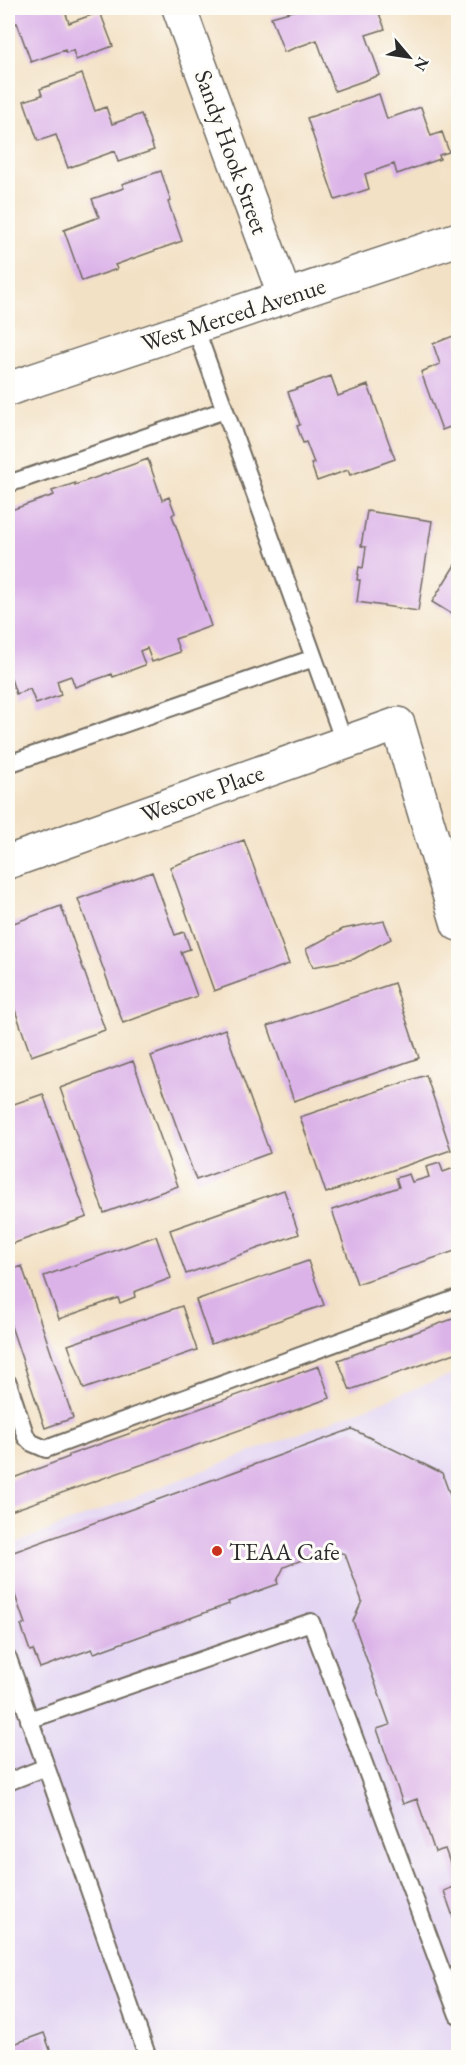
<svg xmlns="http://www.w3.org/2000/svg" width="466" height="2065" viewBox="0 0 466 2065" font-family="'EB Garamond',serif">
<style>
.built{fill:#e2d4f3}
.building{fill:#dbb3e8}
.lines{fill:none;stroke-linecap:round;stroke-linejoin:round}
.lane-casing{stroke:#716b61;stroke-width:20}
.street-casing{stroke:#716b61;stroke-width:36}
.secondary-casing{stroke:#716b61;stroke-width:36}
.lane{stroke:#fff;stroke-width:16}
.street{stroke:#fff;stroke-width:33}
.secondary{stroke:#fff;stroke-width:33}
.poi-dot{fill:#c8321e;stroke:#fdfcf7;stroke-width:2}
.labels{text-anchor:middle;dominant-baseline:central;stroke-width:6;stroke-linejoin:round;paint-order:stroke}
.street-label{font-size:24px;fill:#2b2b2b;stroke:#fdfcf7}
.poi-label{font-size:24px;fill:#2b2b2b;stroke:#fdfcf7;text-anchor:start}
</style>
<rect width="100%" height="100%" fill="#fdfcf7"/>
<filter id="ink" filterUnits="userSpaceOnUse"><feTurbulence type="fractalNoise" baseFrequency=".0167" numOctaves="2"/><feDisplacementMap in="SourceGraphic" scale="12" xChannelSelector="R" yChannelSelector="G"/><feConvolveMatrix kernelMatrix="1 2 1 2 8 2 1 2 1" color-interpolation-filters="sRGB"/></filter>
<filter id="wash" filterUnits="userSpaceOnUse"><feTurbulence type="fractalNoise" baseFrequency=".008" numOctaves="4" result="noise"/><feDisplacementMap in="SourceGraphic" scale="24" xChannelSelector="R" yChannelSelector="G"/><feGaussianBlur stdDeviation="1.35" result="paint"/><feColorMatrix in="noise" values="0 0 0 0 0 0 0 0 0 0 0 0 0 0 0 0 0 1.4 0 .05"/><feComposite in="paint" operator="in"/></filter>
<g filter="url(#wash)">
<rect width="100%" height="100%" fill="#f3e1c5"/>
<path class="built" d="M458,1372V2057L8,2058V1546Z"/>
<g id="blocks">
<path class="building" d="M8,8H64L69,23L100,12L113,46L76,60L73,50L66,53L65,50L31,62L17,23L8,26Z
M304,8H377L385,29L366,35L380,75L335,91L317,40L284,52L271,17Z
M82,74L95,111L106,107L112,124L141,114L154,150L118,162L115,151L68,168L56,135L38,141L24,101L42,95L40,89Z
M379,94L387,119L421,107L431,136L442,132L449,152L439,155L440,159L397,174L394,164L365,174L369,189L335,200L307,118Z
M161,171L171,201L168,202L182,241L115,265L117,269L82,281L64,230L99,217L92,199L124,188L122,184Z
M458,334V424L442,430L421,372L440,364L433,344Z
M331,376L338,396L368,385L395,459L350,475L348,470L317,481L311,464L314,463L306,442L303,443L297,426L300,425L288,392Z
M148,459L162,500L169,497L175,513L172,515L211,626L175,639L180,652L152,662L147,648L140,651L145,665L113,677L112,674L75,687L71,676L57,681L61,695L36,704L30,689L16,694L8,670V511L54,495L52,491L75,483V485Z
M367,511L432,521L418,611L357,602L360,580H357L359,567L363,568L366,547L361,546Z
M458,560V618L432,602Z
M244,840L289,964L214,991L170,867Z
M152,872L175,935L184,932L190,949L181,952L197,996L123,1023L78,899Z
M61,906L105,1030L31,1056L8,990V925Z
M384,921L391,939L354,959L313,967L306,949L343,929Z
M394,983L419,1058L294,1101L268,1026Z
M225,1029L270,1153L196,1180L151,1056Z
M133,1061L178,1186L104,1213L60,1088Z
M426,1075L451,1150L326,1193L300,1117Z
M43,1094L87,1217L12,1244L8,1231V1106Z
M440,1163L443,1172L457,1167L458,1172V1250L357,1284L332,1210L399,1187L396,1178L409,1174L412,1182L429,1177L426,1167Z
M284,1190L299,1234L186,1274L170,1230Z
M156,1236L171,1278L134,1292L135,1297L120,1303L118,1298L59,1319L44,1276Z
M308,1261L324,1305L211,1344L196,1300Z
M22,1266L73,1418L45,1428L8,1317V1271Z
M182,1306L197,1350L84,1389L68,1345Z
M458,1317V1352L350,1390L338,1360Z
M319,1366L330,1398L8,1512V1480L69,1457V1455Z
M352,1429L442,1473L458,1517V1885L445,1849L435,1852L417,1799L403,1804L377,1729L390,1725L353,1621L362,1601L345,1554L329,1549L284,1567L277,1581L278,1584L228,1602L229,1604L94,1653L92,1649L40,1668L33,1650L30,1651L21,1625L25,1624L8,1575V1554Z
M458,1885V1931L444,1891Z
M44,2033L53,2058H8V2046Z"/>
</g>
</g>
<g filter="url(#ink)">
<use href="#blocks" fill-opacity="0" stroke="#716b61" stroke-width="1.5"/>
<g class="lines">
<g class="lane-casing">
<path id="lane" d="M8,484L225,410
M314,658L344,742
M8,764L314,658L195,327
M8,1383L26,1437L32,1443L46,1449L458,1298
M8,1658L148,2058
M29,1720L311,1622L458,2015
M8,1782L46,1767"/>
</g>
<g class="street-casing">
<path id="street" d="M179,8L285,297
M8,862L398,724L458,924"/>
</g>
<g class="secondary-casing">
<path id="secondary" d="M8,389L458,239"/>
</g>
<use href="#lane" class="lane"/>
<use href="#street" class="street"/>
<use href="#secondary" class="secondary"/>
</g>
</g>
<circle class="poi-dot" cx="217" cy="1551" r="6"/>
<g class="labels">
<g class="street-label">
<text transform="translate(232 152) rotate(70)">Sandy Hook Street</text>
<text transform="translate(233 314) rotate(-18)">West Merced Avenue</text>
<text transform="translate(202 793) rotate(-20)">Wescove Place</text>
</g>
<g class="poi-label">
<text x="229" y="1551">TEAA Cafe</text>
</g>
</g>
<rect width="466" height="2065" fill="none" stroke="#fdfcf7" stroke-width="30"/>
<g transform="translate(409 57) rotate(119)" stroke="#fdfcf7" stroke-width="4.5" paint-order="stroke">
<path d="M0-4.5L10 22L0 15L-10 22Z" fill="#2b2b2b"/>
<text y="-9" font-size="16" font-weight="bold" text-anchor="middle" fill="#2b2b2b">N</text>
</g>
</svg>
